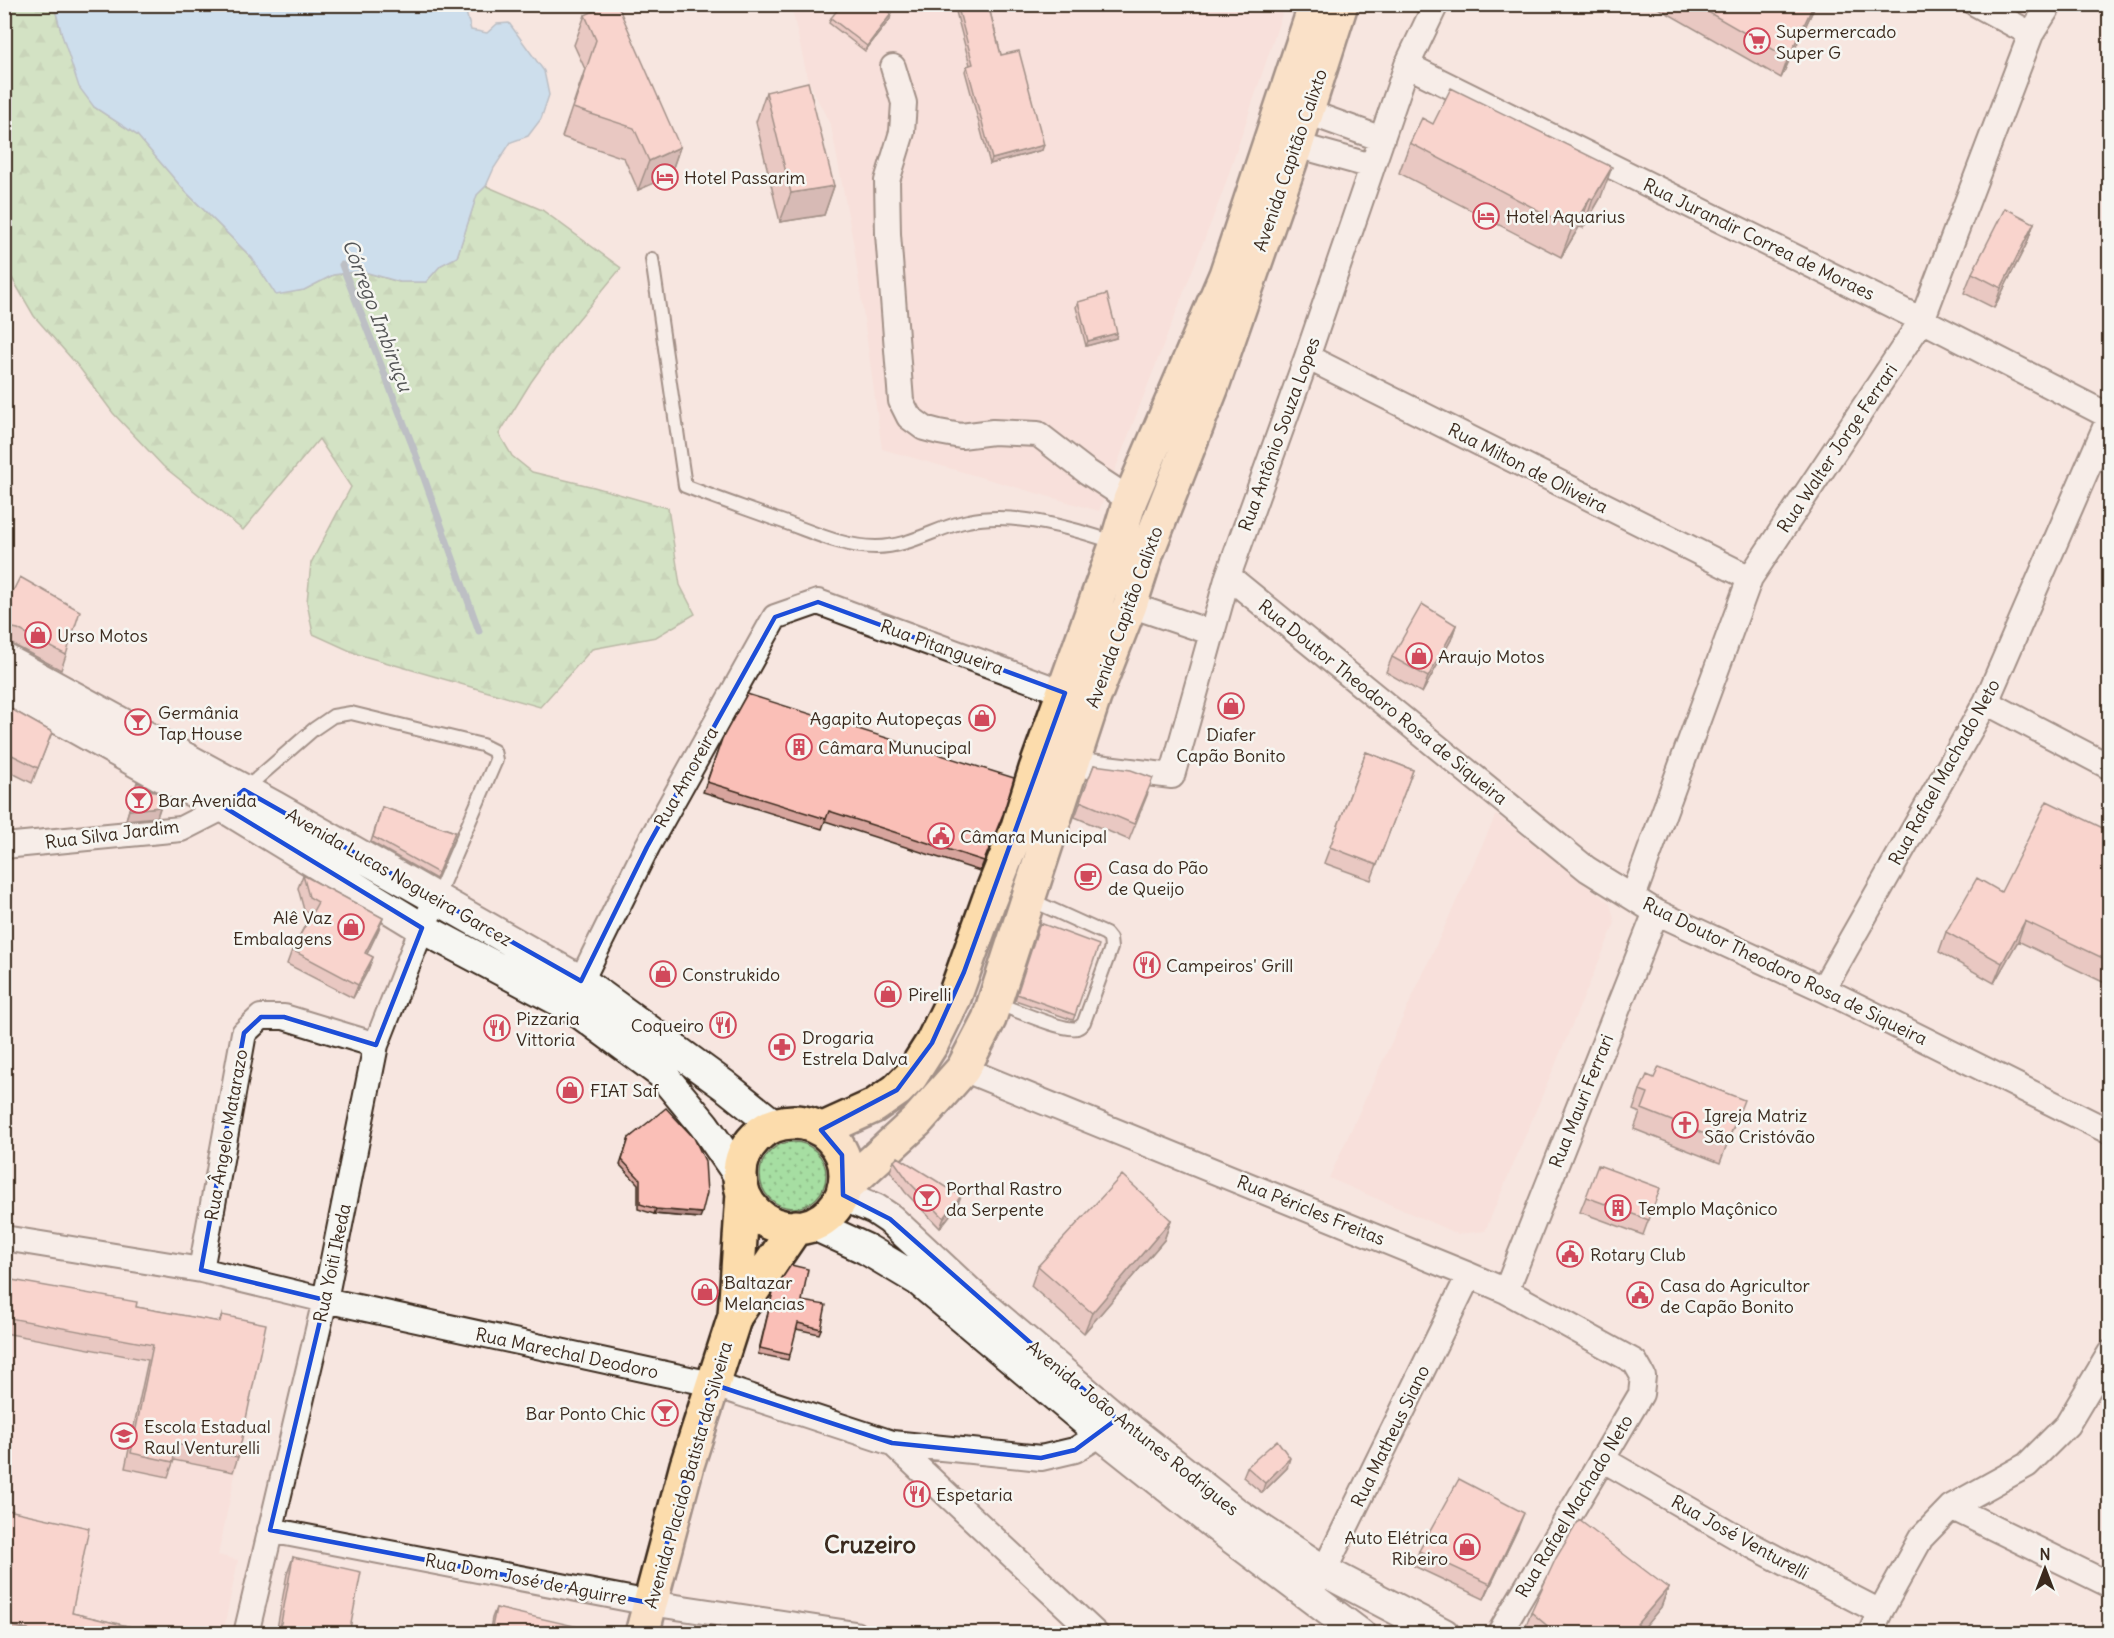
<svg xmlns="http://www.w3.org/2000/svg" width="2114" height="1638" viewBox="0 0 2114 1638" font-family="Delius,sans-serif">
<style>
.built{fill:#f8dad4}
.grass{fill:url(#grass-dots);stroke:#708460;stroke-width:1.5}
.forest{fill:url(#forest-firs);stroke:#708460;stroke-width:1.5}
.water{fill:#9ad4fa;stroke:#7490a2;stroke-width:1.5}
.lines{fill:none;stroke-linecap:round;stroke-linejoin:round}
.stream{stroke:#7490a2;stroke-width:7}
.service-casing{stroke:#3b2a1e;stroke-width:16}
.minor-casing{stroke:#3b2a1e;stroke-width:28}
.tertiary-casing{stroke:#3b2a1e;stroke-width:34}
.primary-casing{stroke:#3b2a1e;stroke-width:38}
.service{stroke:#f6f6f2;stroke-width:12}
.minor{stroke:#f6f6f2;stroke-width:24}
.tertiary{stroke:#f6f6f2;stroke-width:30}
.primary{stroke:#fcdcac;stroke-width:33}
.wall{fill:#d7a49d;stroke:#3b2a1e;stroke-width:1.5}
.shaded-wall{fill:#af8680;stroke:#3b2a1e;stroke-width:1.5}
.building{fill:#fabfb7;stroke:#3b2a1e;stroke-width:1.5}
.marked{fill:none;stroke:#1d4ed8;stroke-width:4.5;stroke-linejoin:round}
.labels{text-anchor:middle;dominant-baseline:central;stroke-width:5;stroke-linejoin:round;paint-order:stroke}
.poi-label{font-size:18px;fill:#3b2a1e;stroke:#f6f6f2;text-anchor:start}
.street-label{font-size:18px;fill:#3b2a1e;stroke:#f6f6f2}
.water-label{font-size:20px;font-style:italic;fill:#535455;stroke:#f6f6f2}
.district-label{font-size:24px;font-weight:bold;fill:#3b2a1e;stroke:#f6f6f2}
</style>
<defs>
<pattern id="grass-dots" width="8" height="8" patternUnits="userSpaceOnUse" patternTransform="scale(1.5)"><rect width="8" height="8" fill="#a6dea2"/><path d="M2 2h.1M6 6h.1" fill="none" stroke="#90bf8b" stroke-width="1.8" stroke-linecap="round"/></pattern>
<pattern id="forest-firs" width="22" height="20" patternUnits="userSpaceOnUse" patternTransform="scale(1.5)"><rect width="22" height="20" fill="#a6dea2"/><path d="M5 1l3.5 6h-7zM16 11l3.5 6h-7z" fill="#90bf8b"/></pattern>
</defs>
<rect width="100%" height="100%" fill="#f7e6e0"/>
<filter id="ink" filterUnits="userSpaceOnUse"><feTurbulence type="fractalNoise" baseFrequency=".0167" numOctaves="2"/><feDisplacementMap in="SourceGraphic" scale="12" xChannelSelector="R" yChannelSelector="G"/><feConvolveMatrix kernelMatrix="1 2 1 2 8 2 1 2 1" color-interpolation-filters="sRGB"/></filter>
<g filter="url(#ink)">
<path class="built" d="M791,5H1285L1222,194L1099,511L882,449L854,246L831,126L808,80Z
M1496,815L1610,903L1615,923L1485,1231L1458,1234L1329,1178Z
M4,1282L265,1333L218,1555L238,1560L223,1633H5Z"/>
<path class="grass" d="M760 1175a33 33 0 1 1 66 0a33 33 0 1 1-66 0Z"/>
<path class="forest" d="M4,5H54L62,35L94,107L137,135L184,190L252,258L276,294L304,290L333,275L361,271L399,282H426L441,265L457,257L477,194L486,186L542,210L621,268L558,344L531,382L499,434L512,456L532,472L594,487L668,508L680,585L695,614L656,637L592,649L540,707L357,654L313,634L307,602L311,563L351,487L319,439L243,530L163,466L113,413L79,367L34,316L5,266Z"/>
<path class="water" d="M54,5H464L471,30L487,33L497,24L509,23L544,71L549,95L541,119L528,136L511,142L494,168L486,186L477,195L457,257L441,265L426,282H400L361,271L333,275L304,290L276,295L252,258L184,190L137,135L94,107L79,87L62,35Z"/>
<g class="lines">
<path class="stream" d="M342,265L413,447L479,631"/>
<g class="service-casing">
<path id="service" d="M652,259L685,486C715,498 745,508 775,519C809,530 840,547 876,547C910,547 937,527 968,521C1014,511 1073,528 1116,543
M245,789L314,729L333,716L351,713L482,745L494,751L496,760L436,899
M996,1003C1011,1008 1064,1032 1077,1028C1080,1027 1082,1025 1084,1022L1111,948L1110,939L1106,934L1029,899"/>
</g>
<g class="minor-casing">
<path id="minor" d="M1976,4L2031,34
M1407,65L1922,320L2109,416
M893,67L904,103L902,132L887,181L888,234L901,401L909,417L924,428L939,432L961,436L993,432L1038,434L1086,471L1130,500
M1307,112L1382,139
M1296,145L1372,166
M1307,357L1750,578
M1228,576L1587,869L1656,912L1823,989L2110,1132
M1130,605L1213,633
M1986,702L2110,767
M1073,764L1172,776L1228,576L1307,357L1407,65L1436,4
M4,846L181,829L224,807L235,797
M1633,897L1750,578L1922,320L2031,34L2050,4
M581,981L647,847L775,617L818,602L1065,693
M1823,989L1986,702L2110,416
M963,1069L1469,1275L1506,1291L1635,1362L1643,1376L1641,1394L1499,1634
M4,1238L201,1270L325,1300L712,1384L892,1443L1041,1458L1075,1450L1101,1434L1113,1423
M201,1270L244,1033L261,1017H284L376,1045
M1506,1291L1656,912
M892,1443L1096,1634
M1602,1459L1749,1544L1880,1612
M1951,1507L2110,1585
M270,1530L650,1603L855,1634
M1315,1584L1324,1571L1469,1275
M246,1634L325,1300L376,1045L422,928L436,900
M1870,1634L1880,1612L1921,1538L1951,1507L2027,1465L2067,1425L2110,1353"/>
</g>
<g class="tertiary-casing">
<path id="tertiary" d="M4,659L275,807L581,981L724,1085L774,1125
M4,688L158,774L224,807L422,928L573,1008L661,1073L704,1125L740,1177
M842,1195L875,1209L890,1219L977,1300L1117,1419L1236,1513L1324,1571L1444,1634
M812,1224L866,1249L918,1280L1101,1434L1224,1532L1360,1634"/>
</g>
<g class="primary-casing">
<path id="primary" d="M740 1175a53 53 0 1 1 106 0a53 53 0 1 1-106 0Z
M821,1130L874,1106L897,1090L911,1076L932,1043L954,998L989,900L1017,830L1036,769L1117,543L1130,500L1226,275L1316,4
M844,1188L917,1121L963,1069L989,1019L1094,697L1130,605L1147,552L1211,389L1296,145L1341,4
M735,1316L796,1227
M642,1634L687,1465L735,1316L743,1193"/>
</g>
<use href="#service" class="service"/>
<use href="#minor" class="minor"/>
<use href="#tertiary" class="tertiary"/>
<use href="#primary" class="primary"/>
</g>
<path class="wall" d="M954,4H988L1001,55L1042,150L990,164L965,71L967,66L970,65Z
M1651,4H1816L1781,78Z
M891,14L890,19L865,51L829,23L831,18Z
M585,15L680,147L670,176L638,190L624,158L562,137L585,69L574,45Z
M766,92L834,186L824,215L780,222L756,122Z
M1433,124L1601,197L1583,228L1579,227L1561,257L1399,173L1410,143Z
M2034,223L2027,243L1994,308L1964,293L1972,273Z
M1078,302L1116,338L1086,346L1076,307Z
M4,609L66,655L61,670L12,644L4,642Z
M1456,625L1451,640L1422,693L1386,672L1392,657Z
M4,705L52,732L32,783L4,769Z
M722,739L1003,814L980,871L825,821L822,829L703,792Z
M1366,752L1413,770L1371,880L1324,863Z
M1094,765L1148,793L1129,840L1075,817Z
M137,782L164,797L157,817L126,820Z
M382,807L455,832L436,879L371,842Z
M2109,831V985L2018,941L1994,983L1939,952L1946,932L2001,892Z
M303,875L383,918L378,931L367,954L373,957L368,970L353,998L287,964L292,950L311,914L304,910L298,888Z
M1040,923L1075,1015L1073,1020L1015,1000Z
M1654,1078L1736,1120L1720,1163L1634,1129L1640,1113L1633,1110L1640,1090Z
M629,1138L700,1218L654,1214L638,1209V1184L620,1165Z
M894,1161L957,1206L940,1228L905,1192L890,1171Z
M1660,1188L1643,1235L1580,1212L1586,1197Z
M1171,1220L1164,1240L1084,1333L1031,1286L1038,1266Z
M6,1279L136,1307L219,1322L222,1315L238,1457L233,1472L174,1460L168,1477L125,1468L148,1360L4,1333V1284Z
M773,1292L802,1301L821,1329L819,1334L796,1329L788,1360L758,1354Z
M1247,1467L1287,1468L1262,1493L1243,1477Z
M8,1510L72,1613L161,1634H4V1518Z
M1518,1528L1484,1599L1414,1566L1419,1551Z
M293,1557L349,1634H276L287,1574Z
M1668,1588L1661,1607L1642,1629L1648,1634H1528L1524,1631L1531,1612Z
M496,1608L596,1634H489L492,1618Z"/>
<path class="shaded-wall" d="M1814,4H1816L1781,78L1788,58Z
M891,14L890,19L865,51L867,46Z
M1044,145L1042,150L990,164L992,159Z
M680,147L670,176L638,190L649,161Z
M1612,167L1601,197L1583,228L1593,199Z
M834,186L824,215L780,222L791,193Z
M1590,198L1579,227L1561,257L1572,228Z
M2034,223L2027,243L1994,308L2001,288Z
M1117,333L1116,338L1086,346L1088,341Z
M1456,625L1451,640L1422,693L1428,677Z
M160,807L157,817L126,820L129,810Z
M383,918L378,931L361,966L365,953Z
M2025,921L2018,941L1994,983L2002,963Z
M373,957L368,970L353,998L358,985Z
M961,1196L957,1206L940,1228L944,1218Z
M656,1209L702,1213L700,1218L654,1214Z
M1171,1220L1164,1240L1084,1333L1092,1313Z
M1290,1458L1287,1468L1262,1493L1265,1483Z
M1524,1513L1518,1528L1484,1599L1490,1584Z
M1668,1588L1661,1607L1639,1634L1637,1624Z"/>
<path class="building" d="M609,4H617L680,147L649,161L634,128L573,108L596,40L585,15Z
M842,4H879L891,14L867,46L831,18Z
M957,4H988L1001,55L1019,51L1044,145L992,159L967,66L973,64Z
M1694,4H1814L1788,58Z
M808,82L834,186L791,193L766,92Z
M1451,88L1612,167L1593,199L1590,198L1572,228L1410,143L1422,118L1433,124Z
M2005,208L2034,223L2001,288L1972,273Z
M1107,294L1117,333L1088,341L1078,302Z
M20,577L80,611L66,655L18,629L8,627L4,625V609Z
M1422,604L1456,625L1428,677L1392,657Z
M747,694L1014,778L1003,814L984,861L829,811L826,819L707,782L722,739Z
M4,705L52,732L38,768L4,751Z
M1366,752L1413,770L1377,865L1330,847Z
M1094,765L1131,770L1153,778L1134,824L1080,801Z
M137,782L164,797L160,807L129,810Z
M2047,801L2109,831V961L2025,921L2002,963L1946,932L1977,878L2001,892Z
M382,807L455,832L438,873L373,837Z
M303,875L383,918L365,953L373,957L358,985L292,950L318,902L309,897Z
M1040,923L1099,945L1075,1015L1017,994Z
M1659,1067L1744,1100L1727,1143L1642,1109L1648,1093L1640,1090L1647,1075L1654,1078Z
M666,1108L694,1138L705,1161L707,1193L702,1213L656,1209L640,1204V1179L622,1160L629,1138Z
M898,1157L961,1196L944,1218L909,1182L894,1161Z
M1598,1165L1660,1188L1649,1220L1586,1197Z
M1122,1175L1171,1220L1092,1313L1038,1266Z
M791,1265L808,1269L802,1301L826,1305L821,1329L798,1323L790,1355L760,1348L773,1292Z
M6,1279L137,1302L136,1307L220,1322L222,1315L266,1324L238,1457L176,1444L173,1462L131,1453L153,1345L4,1317V1290Z
M1277,1440L1290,1458L1265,1483L1247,1467Z
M1459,1479L1524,1513L1490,1584L1419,1551Z
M8,1510L89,1528L72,1613L161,1634H44L4,1624V1526Z
M1579,1520L1668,1588L1637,1624L1648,1634H1557L1531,1612L1556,1558Z
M293,1557L361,1572L349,1634H279Z
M496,1608L596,1631V1634H522L492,1627Z"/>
</g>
<path d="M0 0H2114V1638H0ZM818,602L1065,693L964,972L932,1043L897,1090L821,1130L842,1155L843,1195L890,1219L1117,1419L1075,1450L1041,1458L892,1443L712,1384L650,1603L270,1530L325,1300L201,1270L244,1033L261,1017H284L376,1045L422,928L224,807L244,790L581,981L647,847L775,617Z" fill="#f7e6e0" fill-opacity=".55" fill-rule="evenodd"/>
<path class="marked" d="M818,602L1065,693L964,972L932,1043L897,1090L821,1130L842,1155L843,1195L890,1219L1117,1419L1075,1450L1041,1458L892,1443L712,1384L650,1603L270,1530L325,1300L201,1270L244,1033L261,1017H284L376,1045L422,928L224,807L244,790L581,981L647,847L775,617Z"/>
<defs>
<g id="supermarket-ring" transform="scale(1.35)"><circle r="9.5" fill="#f6f6f2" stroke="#d1495b" stroke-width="1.5"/><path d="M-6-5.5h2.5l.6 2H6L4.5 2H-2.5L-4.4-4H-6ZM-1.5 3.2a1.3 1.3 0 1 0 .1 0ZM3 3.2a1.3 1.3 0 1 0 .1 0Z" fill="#d1495b"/></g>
<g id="hotel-ring" transform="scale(1.35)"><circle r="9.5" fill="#f6f6f2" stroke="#d1495b" stroke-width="1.5"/><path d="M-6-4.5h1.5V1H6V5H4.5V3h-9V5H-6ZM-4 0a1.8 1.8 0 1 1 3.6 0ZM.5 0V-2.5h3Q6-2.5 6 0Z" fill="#d1495b"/></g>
<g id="shop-ring" transform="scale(1.35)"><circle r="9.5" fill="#f6f6f2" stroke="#d1495b" stroke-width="1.5"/><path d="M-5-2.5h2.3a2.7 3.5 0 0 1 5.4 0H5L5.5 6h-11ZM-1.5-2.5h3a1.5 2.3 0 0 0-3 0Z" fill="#d1495b"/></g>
<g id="bar-ring" transform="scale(1.35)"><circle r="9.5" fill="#f6f6f2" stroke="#d1495b" stroke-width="1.5"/><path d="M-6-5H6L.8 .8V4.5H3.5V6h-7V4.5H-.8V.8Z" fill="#d1495b"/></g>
<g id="building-ring" transform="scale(1.35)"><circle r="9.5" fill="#f6f6f2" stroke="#d1495b" stroke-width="1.5"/><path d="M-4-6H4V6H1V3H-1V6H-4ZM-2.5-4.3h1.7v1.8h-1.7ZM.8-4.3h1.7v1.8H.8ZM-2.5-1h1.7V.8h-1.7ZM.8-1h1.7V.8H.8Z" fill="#d1495b"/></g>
<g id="civic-ring" transform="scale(1.35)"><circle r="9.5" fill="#f6f6f2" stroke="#d1495b" stroke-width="1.5"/><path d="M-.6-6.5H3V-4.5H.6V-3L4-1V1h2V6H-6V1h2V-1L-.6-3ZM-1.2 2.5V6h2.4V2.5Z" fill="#d1495b"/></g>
<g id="cafe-ring" transform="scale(1.35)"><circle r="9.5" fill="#f6f6f2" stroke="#d1495b" stroke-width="1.5"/><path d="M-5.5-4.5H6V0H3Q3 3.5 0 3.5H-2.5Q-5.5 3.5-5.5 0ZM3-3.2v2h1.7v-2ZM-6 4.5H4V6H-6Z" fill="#d1495b"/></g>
<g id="restaurant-ring" transform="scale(1.35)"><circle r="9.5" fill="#f6f6f2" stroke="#d1495b" stroke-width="1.5"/><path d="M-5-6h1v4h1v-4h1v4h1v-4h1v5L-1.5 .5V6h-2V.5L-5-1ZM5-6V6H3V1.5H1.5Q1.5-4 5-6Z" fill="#d1495b"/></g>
<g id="pharmacy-ring" transform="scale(1.35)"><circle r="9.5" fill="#f6f6f2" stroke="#d1495b" stroke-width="1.5"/><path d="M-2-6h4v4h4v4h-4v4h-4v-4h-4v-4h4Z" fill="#d1495b"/></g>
<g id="church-ring" transform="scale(1.35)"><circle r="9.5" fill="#f6f6f2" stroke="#d1495b" stroke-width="1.5"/><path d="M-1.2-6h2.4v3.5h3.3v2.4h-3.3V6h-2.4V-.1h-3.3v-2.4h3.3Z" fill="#d1495b"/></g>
<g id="school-ring" transform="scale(1.35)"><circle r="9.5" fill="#f6f6f2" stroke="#d1495b" stroke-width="1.5"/><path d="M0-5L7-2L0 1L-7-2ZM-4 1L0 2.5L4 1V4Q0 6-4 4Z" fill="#d1495b"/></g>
</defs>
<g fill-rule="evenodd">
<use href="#supermarket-ring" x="1757" y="41"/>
<use href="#hotel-ring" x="665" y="177"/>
<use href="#hotel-ring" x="1486" y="216"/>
<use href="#shop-ring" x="38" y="635"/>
<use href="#shop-ring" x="1419" y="656"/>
<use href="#shop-ring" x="1231" y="706"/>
<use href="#shop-ring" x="982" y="718"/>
<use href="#bar-ring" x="138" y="722"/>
<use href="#building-ring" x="799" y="747"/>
<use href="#bar-ring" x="139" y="800"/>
<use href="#civic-ring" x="941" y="836"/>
<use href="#cafe-ring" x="1088" y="877"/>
<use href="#shop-ring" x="351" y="927"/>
<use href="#restaurant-ring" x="1147" y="965"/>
<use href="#shop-ring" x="663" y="974"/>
<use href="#shop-ring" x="888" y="994"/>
<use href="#restaurant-ring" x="723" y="1025"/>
<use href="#restaurant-ring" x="497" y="1028"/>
<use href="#pharmacy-ring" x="782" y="1047"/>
<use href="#shop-ring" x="570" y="1090"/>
<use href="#church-ring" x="1685" y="1125"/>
<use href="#bar-ring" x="927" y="1198"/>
<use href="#building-ring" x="1618" y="1208"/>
<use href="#civic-ring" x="1570" y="1254"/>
<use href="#shop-ring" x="705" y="1292"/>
<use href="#civic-ring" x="1640" y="1295"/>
<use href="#bar-ring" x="665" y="1413"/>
<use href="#school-ring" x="124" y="1436"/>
<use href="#restaurant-ring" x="917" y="1494"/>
<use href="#shop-ring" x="1467" y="1547"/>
</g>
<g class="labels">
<g class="poi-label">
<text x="1776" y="31">Supermercado<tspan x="1776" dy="21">Super G</tspan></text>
<text x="684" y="177">Hotel Passarim</text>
<text x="1506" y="216">Hotel Aquarius</text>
<text x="57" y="635">Urso Motos</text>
<text x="1438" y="656">Araujo Motos</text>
<text x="158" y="712">Germânia<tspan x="158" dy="21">Tap House</tspan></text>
<text x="962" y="718" text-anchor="end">Agapito Autopeças</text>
<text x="1231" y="734" text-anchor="middle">Diafer<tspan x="1231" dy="21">Capão Bonito</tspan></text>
<text x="818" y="747">Câmara Munucipal</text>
<text x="158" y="800">Bar Avenida</text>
<text x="960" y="836">Câmara Municipal</text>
<text x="1108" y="867">Casa do Pão<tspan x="1108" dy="21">de Queijo</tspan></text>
<text x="332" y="917" text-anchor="end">Alê Vaz<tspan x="332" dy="21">Embalagens</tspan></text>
<text x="1166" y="965">Campeiros' Grill</text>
<text x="682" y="974">Construkido</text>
<text x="908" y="994">Pirelli</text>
<text x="516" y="1018">Pizzaria<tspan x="516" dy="21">Vittoria</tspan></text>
<text x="704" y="1025" text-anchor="end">Coqueiro</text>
<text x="802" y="1037">Drogaria<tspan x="802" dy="21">Estrela Dalva</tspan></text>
<text x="590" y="1090">FIAT Saf</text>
<text x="1704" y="1115">Igreja Matriz<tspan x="1704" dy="21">São Cristóvão</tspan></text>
<text x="946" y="1188">Porthal Rastro<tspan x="946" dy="21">da Serpente</tspan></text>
<text x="1638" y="1208">Templo Maçônico</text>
<text x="1590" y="1254">Rotary Club</text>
<text x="724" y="1282">Baltazar<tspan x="724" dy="21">Melancias</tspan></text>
<text x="1660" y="1285">Casa do Agricultor<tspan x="1660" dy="21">de Capão Bonito</tspan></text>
<text x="646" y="1413" text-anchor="end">Bar Ponto Chic</text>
<text x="144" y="1426">Escola Estadual<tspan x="144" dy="21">Raul Venturelli</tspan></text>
<text x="936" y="1494">Espetaria</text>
<text x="1448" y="1537" text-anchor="end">Auto Elétrica<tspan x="1448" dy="21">Ribeiro</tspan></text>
</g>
<g class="street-label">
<text transform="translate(1290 160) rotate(-71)">Avenida Capitão Calixto</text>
<text transform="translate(1759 239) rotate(26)">Rua Jurandir Correa de Moraes</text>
<text transform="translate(1279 434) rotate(-70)">Rua Antônio Souza Lopes</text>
<text transform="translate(1837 448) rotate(-56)">Rua Walter Jorge Ferrari</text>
<text transform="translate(1528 468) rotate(27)">Rua Milton de Oliveira</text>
<text transform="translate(1124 617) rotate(-70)">Avenida Capitão Calixto</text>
<text transform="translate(942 647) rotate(20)">Rua Pitangueira</text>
<text transform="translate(1383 702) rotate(39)">Rua Doutor Theodoro Rosa de Siqueira</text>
<text transform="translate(1944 772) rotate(-61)">Rua Rafael Machado Neto</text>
<text transform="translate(686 777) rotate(-61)">Rua Amoreira</text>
<text transform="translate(112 834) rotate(-7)">Rua Silva Jardim</text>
<text transform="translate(399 877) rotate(30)">Avenida Lucas Nogueira Garcez</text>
<text transform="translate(1785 971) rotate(26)">Rua Doutor Theodoro Rosa de Siqueira</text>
<text transform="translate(1581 1101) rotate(-68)">Rua Mauri Ferrari</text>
<text transform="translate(226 1135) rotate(-80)">Rua Ângelo Matarazo</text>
<text transform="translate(1311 1210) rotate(22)">Rua Péricles Freitas</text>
<text transform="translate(332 1263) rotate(-78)">Rua Yoiti Ikeda</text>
<text transform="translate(567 1353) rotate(12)">Rua Marechal Deodoro</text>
<text transform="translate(1133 1428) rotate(39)">Avenida João Antunes Rodrigues</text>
<text transform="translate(1390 1436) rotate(-64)">Rua Matheus Siano</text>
<text transform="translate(688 1475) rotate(-74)">Avenida Placido Batista da Silveira</text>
<text transform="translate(1574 1506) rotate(-59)">Rua Rafael Machado Neto</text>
<text transform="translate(1740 1537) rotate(29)">Rua José Venturelli</text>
<text transform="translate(526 1579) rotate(11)">Rua Dom José de Aguirre</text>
</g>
<g class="water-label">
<text transform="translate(378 315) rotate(69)">Córrego Imbiruçu</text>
</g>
<g class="district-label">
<text x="870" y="1544">Cruzeiro</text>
</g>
</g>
<rect width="2114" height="1638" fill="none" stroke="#f6f6f2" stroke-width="24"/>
<rect x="12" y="12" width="2090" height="1614" fill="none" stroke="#3b2a1e" stroke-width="2" filter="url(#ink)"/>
<g transform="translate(2045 1569)" stroke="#f6f6f2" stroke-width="4.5" paint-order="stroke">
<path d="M0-4.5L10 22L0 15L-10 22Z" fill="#3b2a1e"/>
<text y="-9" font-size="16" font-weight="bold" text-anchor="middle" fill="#3b2a1e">N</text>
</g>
</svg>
